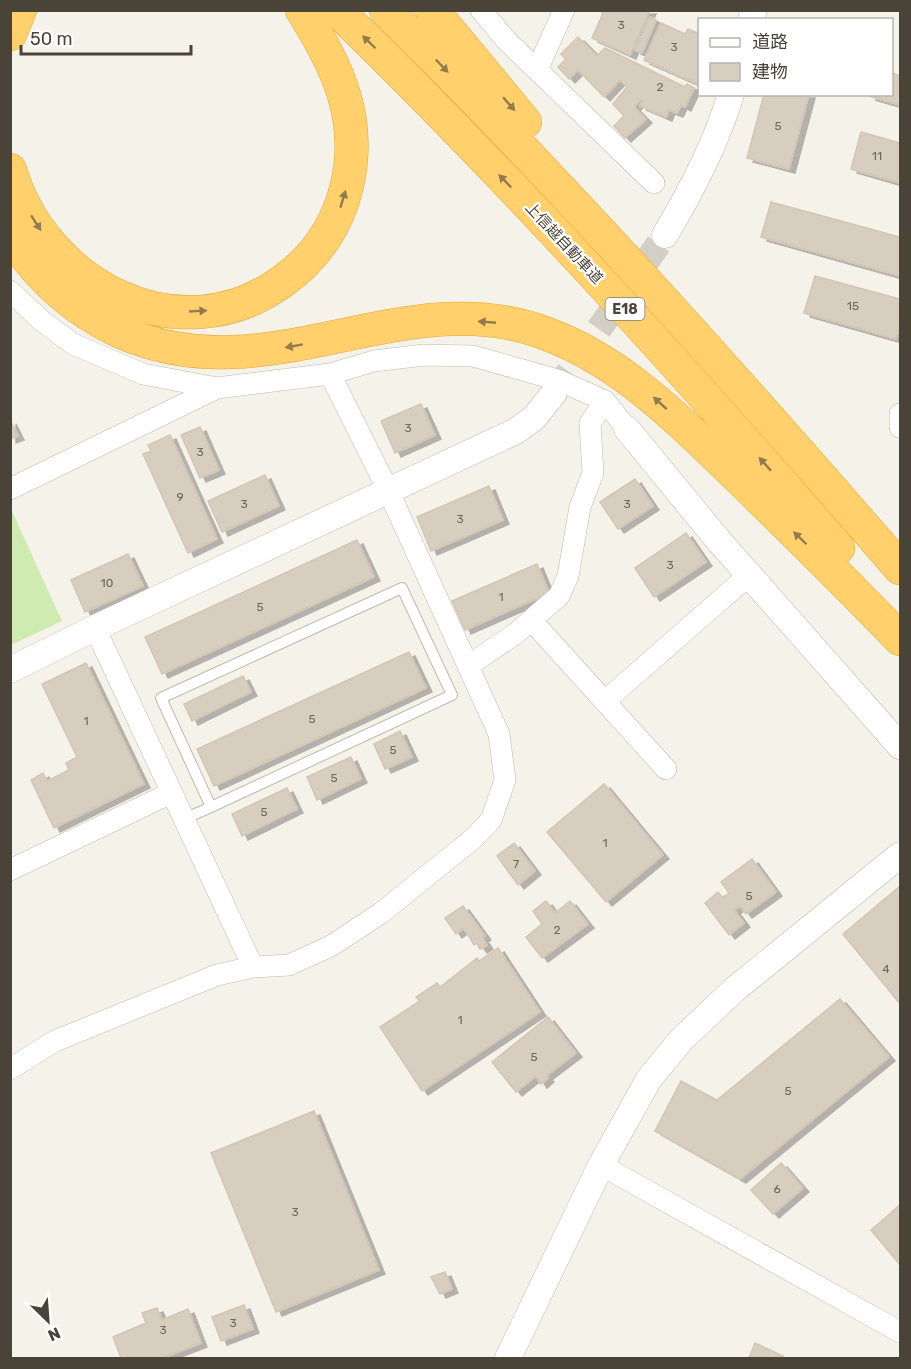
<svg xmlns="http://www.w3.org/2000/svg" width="911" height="1369" viewBox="0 0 911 1369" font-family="Rubik,'Noto Sans JP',sans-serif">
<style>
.green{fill:#d0ebb2}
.building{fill:#d8cebf;stroke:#d3c6b2;stroke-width:1.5;filter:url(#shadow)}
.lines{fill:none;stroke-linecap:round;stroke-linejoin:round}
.tertiary-tunnel{stroke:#d3cfc6;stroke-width:26;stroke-dasharray:26 13;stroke-linecap:butt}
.service-casing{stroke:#c1baac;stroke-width:12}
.minor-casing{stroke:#c1baac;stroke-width:22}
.tertiary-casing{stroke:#c1baac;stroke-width:27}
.motorway-casing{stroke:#e3a736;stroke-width:34}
.service{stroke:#fff;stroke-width:10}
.minor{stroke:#fff;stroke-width:21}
.tertiary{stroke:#fff;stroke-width:26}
.motorway{stroke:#ffd06b;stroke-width:33}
.oneway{fill:#927b4c}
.labels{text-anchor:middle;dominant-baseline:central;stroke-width:4.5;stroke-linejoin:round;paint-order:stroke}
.number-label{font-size:12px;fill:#6e6659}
.shield{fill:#fff;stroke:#807b73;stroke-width:1.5}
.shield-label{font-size:14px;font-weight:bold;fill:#4a4337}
.street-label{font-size:15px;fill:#4a4337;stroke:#fff}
</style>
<defs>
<filter id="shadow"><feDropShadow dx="6" dy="4" stdDeviation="0" flood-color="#0004"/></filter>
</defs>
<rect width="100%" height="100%" fill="#f5f2ea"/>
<path class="green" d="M11,509L62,621L11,645H10Z"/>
<path class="building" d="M600,10H650L630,55L592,38L603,13Z
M650,17L656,20L642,53L635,50Z
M661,23L685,34L688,29L700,34L698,84L644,60Z
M578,37L597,56L605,48L685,87L687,84L694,88L685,107L681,105L677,113L669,110L666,117L640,106L643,101L641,99L634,107L646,119L625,138L614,126L624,116L613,104L627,87L620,80L604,97L578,70L569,79L558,67L566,59L561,54Z
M892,73L900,76V105L869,96L892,94Z
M764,94H809L789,169L747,158Z
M861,132L900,143V183L851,169Z
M771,202L900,237V276L761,237Z
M815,276L900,299V324L896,339L804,313Z
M421,404L435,435L395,453L381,421Z
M10,420L18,436L10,439Z
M200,427L219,470L200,478L181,435Z
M170,435L217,539L188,553L143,454L151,451L148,445Z
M265,475L279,506L222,532L208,501Z
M635,479L653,506L618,529L600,502Z
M489,486L503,520L431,551L417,517Z
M686,533L706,562L654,597L635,568Z
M357,540L374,577L162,674L145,637Z
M128,554L143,586L85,612L71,580Z
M537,564L549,593L465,630L452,601Z
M409,652L426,688L214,786L197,749Z
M86,663L144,784L54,828L31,780L43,773L47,781L69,770L66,763L77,757L42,684Z
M243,676L251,692L192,721L184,704Z
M400,731L412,757L385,769L374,744Z
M351,757L361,779L317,800L307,777Z
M604,784L663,855L606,902L547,832Z
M287,788L297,809L242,836L232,814Z
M514,843L535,871L518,885L497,856Z
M752,859L776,892L746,914L740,906L734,910L744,923L729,935L705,903L718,892L723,898L729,893L721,882Z
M900,886V1004L843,934Z
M546,901L555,913L570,901L588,924L542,958L526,937L542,924L533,911Z
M463,906L485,936L482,938L487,945L481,949L477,943L474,945L464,928L456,934L445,918Z
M498,948L540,1012L422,1091L380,1027L420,1001L416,997L437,983L440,987L477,958L479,961Z
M840,999L889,1057L740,1179L655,1131L681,1081L717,1100Z
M548,1017L576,1053L546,1076L548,1078L541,1084L536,1076L516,1092L492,1062Z
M314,1111L379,1270L276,1312L211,1153Z
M781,1163L803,1188L773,1214L751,1190Z
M900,1205V1265L871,1230Z
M445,1272L452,1289L440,1294L431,1277Z
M244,1305L253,1329L221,1341L212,1317Z
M157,1308L162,1320L188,1309L201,1343L162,1358H121L113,1337L146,1323L142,1313Z
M755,1343L783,1356L782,1358H749Z"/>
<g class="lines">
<path class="tertiary-tunnel" d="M554,393L665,235"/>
<g class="service-casing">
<path id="service" d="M184,819L211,807L452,695L402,588L161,698L211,807"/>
</g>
<g class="minor-casing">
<path id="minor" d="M481,10L506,40L654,183
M537,70L564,10
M10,291L42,321L73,344L143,374L217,388L330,374L374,361L424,355L473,356L558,380L605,401L627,429
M900,414V427
M10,489L217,388
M531,620L666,769
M95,628L253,967
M469,665L515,634L559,596L568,576L580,507L593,473L590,423L605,401
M605,701L749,575
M10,870L171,793
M10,1069L55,1041L217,975L253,967L289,965L331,946L381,913L474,838L491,820L505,780L499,734L388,490L330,374
M601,1165L900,1332"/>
</g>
<g class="tertiary-casing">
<path id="tertiary" d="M751,20L754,10
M665,235C692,190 716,144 731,94
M627,429L719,541L900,746
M10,670L95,628L516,431L534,418L554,393
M508,1358L601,1165L649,1079L681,1040L734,990L900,855"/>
</g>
<g class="motorway-casing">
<path id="motorway" d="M337,10C513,181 677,363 838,548
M386,10C566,188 734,377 900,568
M432,10L525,122
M10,34L20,10
M10,170C44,285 179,357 283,281C316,257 338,224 347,185C354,155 353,125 344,95C335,65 319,37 302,10
M10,234C37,276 74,310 119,331C264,397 397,284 536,330C621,358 680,422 743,482C796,534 849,586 900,639"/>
</g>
<use href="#service" class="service"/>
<use href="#minor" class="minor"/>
<use href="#tertiary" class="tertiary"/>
<use href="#motorway" class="motorway"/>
</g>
<defs><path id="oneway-solid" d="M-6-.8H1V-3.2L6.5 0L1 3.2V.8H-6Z" transform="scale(1.5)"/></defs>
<g class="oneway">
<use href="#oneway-solid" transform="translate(369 42) rotate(-136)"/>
<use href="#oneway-solid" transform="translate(442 66) rotate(46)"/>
<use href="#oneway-solid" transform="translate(509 104) rotate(49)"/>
<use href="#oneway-solid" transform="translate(505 181) rotate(-134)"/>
<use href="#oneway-solid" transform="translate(343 199) rotate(-73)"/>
<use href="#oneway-solid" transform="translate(36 223) rotate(57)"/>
<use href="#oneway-solid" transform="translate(198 311) rotate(-3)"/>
<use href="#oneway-solid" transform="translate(487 322) rotate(-175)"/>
<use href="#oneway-solid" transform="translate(294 346) rotate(170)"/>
<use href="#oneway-solid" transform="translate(660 403) rotate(-138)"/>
<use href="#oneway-solid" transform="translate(765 464) rotate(-132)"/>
<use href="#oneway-solid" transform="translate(800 538) rotate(-136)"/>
</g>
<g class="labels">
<g class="number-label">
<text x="621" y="25">3</text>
<text x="674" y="47">3</text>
<text x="660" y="87">2</text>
<text x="778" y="126">5</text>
<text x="877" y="156">11</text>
<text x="853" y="306">15</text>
<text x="408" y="428">3</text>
<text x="200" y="452">3</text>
<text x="180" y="497">9</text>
<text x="244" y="504">3</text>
<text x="627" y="504">3</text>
<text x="460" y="519">3</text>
<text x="670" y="565">3</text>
<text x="107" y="583">10</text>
<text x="501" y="597">1</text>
<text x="260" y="607">5</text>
<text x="312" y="719">5</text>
<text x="86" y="721">1</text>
<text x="393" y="750">5</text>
<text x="334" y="778">5</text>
<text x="264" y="812">5</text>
<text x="605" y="843">1</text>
<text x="516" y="864">7</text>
<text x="749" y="896">5</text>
<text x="557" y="930">2</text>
<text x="886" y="969">4</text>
<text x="460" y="1020">1</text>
<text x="534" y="1057">5</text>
<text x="788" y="1091">5</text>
<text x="777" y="1189">6</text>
<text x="295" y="1212">3</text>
<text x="233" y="1323">3</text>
<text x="163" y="1330">3</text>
</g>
<rect class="shield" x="605.5" y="298" width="39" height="22" rx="4.5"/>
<g class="shield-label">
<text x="625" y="309">E18</text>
</g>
<g class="street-label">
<text transform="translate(564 243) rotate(47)">上信越自動車道</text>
</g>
</g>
<rect width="911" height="1369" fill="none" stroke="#4a4337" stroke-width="24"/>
<rect x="698" y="18" width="195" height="78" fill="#ffffff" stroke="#b7b4af" stroke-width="1.5"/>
<rect x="710" y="38" width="30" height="9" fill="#ffffff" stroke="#b7b4af" stroke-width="1.5"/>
<text x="752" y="48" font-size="18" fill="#4a4337">道路</text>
<rect x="710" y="63" width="30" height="18" fill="#d8cebf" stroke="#b7b4af" stroke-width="1.5"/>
<text x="752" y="78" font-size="18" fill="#4a4337">建物</text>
<g transform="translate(48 1321) rotate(155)" stroke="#ffffff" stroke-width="4.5" paint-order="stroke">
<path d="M0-4.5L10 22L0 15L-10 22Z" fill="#4a4337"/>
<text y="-9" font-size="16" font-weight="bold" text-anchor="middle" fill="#4a4337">N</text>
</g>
<path d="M21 45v9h170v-9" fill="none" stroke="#4a4337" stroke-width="3"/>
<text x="30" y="45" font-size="18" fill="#4a4337" stroke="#ffffff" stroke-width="4.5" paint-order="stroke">50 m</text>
</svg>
